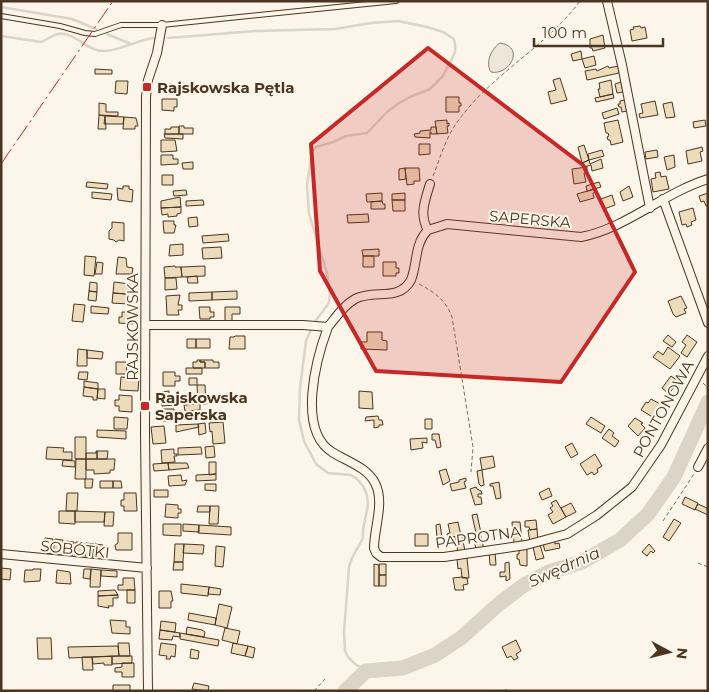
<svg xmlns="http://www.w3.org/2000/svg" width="709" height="692" viewBox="0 0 709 692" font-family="Montserrat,sans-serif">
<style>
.green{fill:#ede6d9;stroke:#887966}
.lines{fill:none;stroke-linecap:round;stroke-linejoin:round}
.stream{stroke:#dcd4c6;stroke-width:2.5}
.river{stroke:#dcd4c6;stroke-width:15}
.building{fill:#ecdcbc;stroke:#4a3520}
.lane-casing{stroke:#4a3520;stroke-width:6}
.street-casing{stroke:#4a3520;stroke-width:10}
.path{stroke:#7f6f5c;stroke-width:1;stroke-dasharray:4 2.5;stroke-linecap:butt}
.lane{stroke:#fbf6e9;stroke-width:4}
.street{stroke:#fbf6e9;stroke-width:8}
.power{stroke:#c62828;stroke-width:1;stroke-dasharray:18 4 2.5 4;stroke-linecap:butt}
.marked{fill:#c62828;fill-opacity:0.2;stroke:#c62828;stroke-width:4;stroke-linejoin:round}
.poi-dot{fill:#c62828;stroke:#fbf6e9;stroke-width:2}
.labels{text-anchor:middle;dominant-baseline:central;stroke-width:4;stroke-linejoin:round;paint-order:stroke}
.poi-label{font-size:15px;font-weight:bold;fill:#4a3520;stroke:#fbf6e9;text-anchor:start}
.street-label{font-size:15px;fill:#4a3520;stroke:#fbf6e9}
.water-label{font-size:16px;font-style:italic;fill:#4a3520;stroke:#fbf6e9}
</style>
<rect width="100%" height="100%" fill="#fbf6e9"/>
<path class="green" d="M500,43C526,47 509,76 491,72C485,63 491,49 500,43Z"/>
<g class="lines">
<path class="stream" d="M1,7L72,19L96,29
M107,34L131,44
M1,36L41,42C47,40 52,35 58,34C76,32 87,52 105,51C122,50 137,40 154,38
M168,38L255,31L335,29L371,23L398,21L427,27L443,32L454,39L455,44V52L450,63L442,77L430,89L412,96L399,103L387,112L367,133L346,136L333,142L316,147L312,152L311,158L307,185L309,214L327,273L330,295L329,303L314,323L306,341L300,388L299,420L304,441L316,464L328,473L351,475L357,479L363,486L367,495L368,505L363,530V538L352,558L349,567L344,632L345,651L348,657L354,663L366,671"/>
<path class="river" d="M345,691L366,671L403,668L435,655L461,638L500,603L524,585L549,572L582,562L620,540L648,514L674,477L708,402"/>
</g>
<path class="building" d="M640,26L641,28L645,27L647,38L632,41L630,30L634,29L633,27Z
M603,35L605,48L593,51L592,48H590V39Z
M581,51L582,59L573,61L571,54Z
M594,56L596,65L585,68L582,59Z
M608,66L609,68L618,66L619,73L587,80L585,71L596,69L597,71Z
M95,69L112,70V74H95Z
M560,78L567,100L551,104L548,92L556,90L553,80Z
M611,80L613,94L600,97L598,89H600L599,83Z
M116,81H128L127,94L115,93Z
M621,82L623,92L617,93L615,84Z
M613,94L614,98L596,102L595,98Z
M446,97H459V103H461V106H459V112H446Z
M162,99H177V107H174V111L162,110Z
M625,100L627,111L622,112L621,107H619L618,104H620V101Z
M655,101L658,115L640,118L639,114L643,113L641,104Z
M672,102L675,117L666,118L663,104Z
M99,103L106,104V112H118V116L99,115Z
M617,108L619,114L604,119L602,113Z
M99,115L105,116L106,129H98Z
M105,116L124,117L123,124H104Z
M124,117L136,118L138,126H135V129H123Z
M447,120V124L449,123V126H447L448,133L437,134L435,121Z
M618,120L623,142L611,145L610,140H608L607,137L609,136L608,133H606L604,123Z
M705,120L706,126L694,128L693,122Z
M179,126H184V128H193V134H179Z
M171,127H179V134H165V129H171Z
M431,127H436L437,134H431V132H430V138L415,137L414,134L420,133V131L431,130Z
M164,134H183V139L165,138Z
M161,140H175L177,151L161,152Z
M419,144H430V154L419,155Z
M584,145L589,160L582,163L578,147Z
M702,147L703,151L700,152L702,161L688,164L686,151Z
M602,150L604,156L589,160L588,154Z
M657,150L658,157L646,159L645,152Z
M161,155H173V159H178V164L161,165Z
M674,155L675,167L667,170L664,157Z
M601,159L603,168L592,171L591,165L584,167L582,163L589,160L590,164Z
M193,162V169H183L182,163Z
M587,167V173H584L586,182L574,184L572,169Z
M405,168L406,179L399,180V169Z
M405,168H419L420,181H414V184L407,185Z
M660,172L661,177L666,176L669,189L653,192L651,179L656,178L655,173Z
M162,175H173V185H162Z
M87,182L108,184L107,189L86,187Z
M599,182L601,187L587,191L586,186Z
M123,186H129V189L133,190L132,202L118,200L117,188L123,189Z
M629,186L633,197L623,201L620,192Z
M595,189L596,192L593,193L594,198L580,202L577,194Z
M186,190L187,195L174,196L173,191Z
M92,192L112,194L111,200L92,198Z
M382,193V201L367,202L366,194Z
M405,193V200H392V194Z
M708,193V206H706L704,201L701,202L699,196Z
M612,195L615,205L604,209L601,199Z
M180,197L181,207L161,208V201Z
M203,200L204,205L186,206V201Z
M392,200H405V211H393Z
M382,201L383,204H385V209H371V202Z
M181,207V213L177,214V216L168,217V214L162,215L161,208Z
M693,208L696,220L691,222L692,225L687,227L686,224L682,225L679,212Z
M368,214L369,222L348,223L347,215Z
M197,217L198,226L189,227L188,218Z
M163,221H174V225H176L174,233H164Z
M112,222L124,223V241L119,240L116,242L114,240L109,239V231L112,228Z
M228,234L229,241L203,243L202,236Z
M183,244V255L169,256L170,245Z
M221,247L222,258L203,259L202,248Z
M379,249V256H363L362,250Z
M85,256L96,257L94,276L84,275Z
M363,256H374V267H363Z
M118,257L126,258L127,267L133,268L132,274H116Z
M97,262L103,263L102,274H95Z
M383,262H396V268H399V273H396V276H383Z
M175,266V267H181L182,277L165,278L164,267Z
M205,266V276L182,277L181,267Z
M197,276L198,283H188L187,277Z
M165,278H176L177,289L165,290Z
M90,282L97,283V292L89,291Z
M114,282L130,284L127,294L113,293Z
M89,291L97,292L96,301L88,300Z
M237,291V299L212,300V292Z
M212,292V300L189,301V293Z
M113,293L127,294L128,304L112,303Z
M180,295L178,305H182V310H178L179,315H167L166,296Z
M681,296L687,308L684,309L686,313L676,317L673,314L668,301Z
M74,304L85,305L83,322L72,321Z
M91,306L109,308L108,314L91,313Z
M199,307H210V312H214V317H210V319H200Z
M225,307H240V314H232V321H225Z
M122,312H133V324L119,323V317H122Z
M367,332H382V340L387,341V350L361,349V342H367Z
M668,335L676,342L672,347L663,341Z
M687,335L697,342L687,357L681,353L686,345L682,342Z
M235,336H245V349H229L230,337H234Z
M187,339H196V348H187Z
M196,339H210V348H196Z
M668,347L680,356L670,369L653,357L658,351L663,355Z
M78,349L87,350V366H77Z
M87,350L103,352L102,359L87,358Z
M197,360H200V362H205V368H193V362H197Z
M200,360H213V362H219V368H205V362H200Z
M116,362H126L127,374H116Z
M186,368H202V374H186Z
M79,372H88L87,380L78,379Z
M163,372H175V376H180V381H175V386H163Z
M671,376L678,381L669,394L662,388Z
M121,377L139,378L138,391L120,390Z
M189,378H197V385H189Z
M84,381L98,383V389L84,387Z
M197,385H205L206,404H198Z
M84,387L98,389L97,400H93V397L83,396Z
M98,389H105V399L97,398Z
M169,391V397H174L175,405L162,406L161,392Z
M359,391L372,392L373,409L359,408Z
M119,395L132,396V412L119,411V406H115V400H119Z
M651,399L662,405L654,418L641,410L646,402L648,403Z
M200,404V410L185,411L184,405Z
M163,409H174V413H177V421H163Z
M378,416L379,420H382L383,425H379V427L374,428V420L365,421L366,417Z
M114,417L128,418L127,429H114Z
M591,417L605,426L601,433L586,424Z
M635,418L643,423L641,424L645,428L638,436L628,426Z
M425,419H432V429H425Z
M223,422L225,443L213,444L212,431L210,432L209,423Z
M205,423L206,433L199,435L198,424Z
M198,424L199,427L176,432V425Z
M164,426L166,443L153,444L151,427Z
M609,429L614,433L612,436L619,441L615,447L602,438Z
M97,430L126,431V439L97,437Z
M432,434H439L441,447L437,448L435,440H432Z
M75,437H86V459H75Z
M427,438V443L422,442L423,448L411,450L410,439Z
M572,443L578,454L571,458L565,447Z
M214,446L215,457L206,458L205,447Z
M47,447L64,448L63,452H72V460L46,459Z
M201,447L202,454L178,455V448Z
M174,449V454H177V456H174L175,462L162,463L161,450Z
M96,451H97V459H86V453H96Z
M97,451H108L107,459H97Z
M595,454L602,466L597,469L598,472L594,475L592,472L587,475L580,464Z
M493,456L495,467L482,470L480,458Z
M76,459H86V479H75Z
M86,459H115L114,470H110V473L94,474V470H86Z
M63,460L75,461V467L62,466Z
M209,462H216V474L209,475Z
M168,463L169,470L154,471L153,464Z
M168,463H187L189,468L169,470Z
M446,469L450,481L443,485L439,471Z
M482,470L484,485L481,486L479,484L477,471Z
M216,474V480L196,481V475Z
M181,475L182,481L187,480L185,485L169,486L168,476Z
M466,478V481L464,482L466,488L452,491L450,484L459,482V480Z
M85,479H93L92,488H85Z
M100,481H113V488H100Z
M113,481H121L122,488H113Z
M499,482L501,498L496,499L493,486H490V484Z
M205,484H216V491L205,490Z
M476,487L477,489L481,491L482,494H478V497H481L482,504L475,505L470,489Z
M549,488L552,496L542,500L539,493Z
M154,490H168V497H154Z
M67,493H78L77,511H66Z
M124,493H136L137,511H124V506H121V500H124Z
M685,497L698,503L695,510L682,504Z
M556,500L566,517L553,524L548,515L553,512L550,508L553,506L551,503Z
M571,503L576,512L566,517L561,508Z
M166,504L178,505V509H181V513H178V518L165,517Z
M698,504L707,508L708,515L695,509Z
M198,506H210V512H197Z
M210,506H219L218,524H209Z
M59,511H75V524L59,523Z
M75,511L105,512L104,522H75Z
M105,512H114L113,526H104Z
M477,514L481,533H476L472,515Z
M674,519L681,523L669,541L663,537Z
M536,520L537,529L530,530L529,527H525V521Z
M458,522L461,536L448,537L447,534L450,533L448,524Z
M512,522H520L522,542L514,543Z
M163,524H181V536L163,535Z
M183,524L199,525V532L183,531Z
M440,524L442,538L437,539L436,525Z
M199,525L231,527V535L198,533Z
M537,529L538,541L530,542L528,530Z
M118,533H132V550H116L115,545L118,543Z
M480,533L484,549L476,550L473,534Z
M415,534H428V546H415Z
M462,536L465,551L458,552L455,537Z
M45,538L53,539L52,554L44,553Z
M55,539L63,540L62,555L53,554Z
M66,541L74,542L72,557L65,556Z
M555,541V544L559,543L560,548L545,551L543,544Z
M76,542L84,543L82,558L75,557Z
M86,543L94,544L92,559L85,558Z
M95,544L103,545L101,560L94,559Z
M175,544H184L183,562H174Z
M184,544L204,545L203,554L183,553Z
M649,544L655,551L653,553L651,551L647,556L642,552Z
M540,545L544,558L536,560L533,547Z
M216,546L225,547L223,567L215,566Z
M519,548H527V566L520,565L519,559H517V554H519Z
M489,552H495L496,565H490Z
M467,558L469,578H462L461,568L458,569L457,559Z
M174,562H183V570H173Z
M509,562L510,579L506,581V576L500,577V572H505V563Z
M374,564L379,565V586H374Z
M379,564H386V575H379Z
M1,568L11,569L10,580L1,579Z
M33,569H41L40,581L24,582L25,570H33Z
M84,569H91L90,579L83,578Z
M91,569L101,570L100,587H90Z
M57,570L70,572L71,584L56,583Z
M101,570L117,571V577L101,576Z
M379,575H386V586H379Z
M462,577L467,578L468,584L463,585L464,590H455L453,578Z
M123,578H134L135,590H118V585H123Z
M181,584L209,587L208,596L181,593Z
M209,587L221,589L220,595L208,594Z
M115,590L118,595L98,596V591Z
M127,590H135V603H127Z
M159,591H171L173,601H171V608H159Z
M118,595V598H113V606H108L109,608L98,606V596Z
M219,604L232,607L227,628L215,625Z
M189,613L216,618L215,625L188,620Z
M110,620L126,621V627H130V634L112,633Z
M161,621L176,623L175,632L160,630Z
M187,627L202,630L205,632L204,637L186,634Z
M225,628L240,631L237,644L222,640Z
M160,630L180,633V637L173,636L172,640L159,639Z
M180,633L219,640L218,646L180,639Z
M37,638H51L52,659H38Z
M516,640L521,651L516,654L518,658L514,660L511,656L507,658L502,647Z
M118,643H129L130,656H119Z
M161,643L176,645L175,657L171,656L170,659H166L167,656L159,655Z
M233,643L248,646L245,656L231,653Z
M118,646L119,656L69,658L68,647Z
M248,646L255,648L253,658L245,656Z
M191,649L199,651L198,659L190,658Z
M112,656V665H104V663L93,664L92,657Z
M112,656H132V663L112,664Z
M82,657H92L93,670H83Z
M122,663H134V677H122V672H115V668L122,667Z
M194,683L209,686L208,691L192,689Z
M113,685H130V691H110L113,690Z"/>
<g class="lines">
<g class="lane-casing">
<path id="lane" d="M1,16L60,26L85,33L95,34L121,25H162L396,1"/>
</g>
<g class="street-casing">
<path id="street" d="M607,1L622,65L650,208
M663,199L708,323
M428,230L447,224L581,237C625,229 665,192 708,179
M146,325H303L328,327C336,317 344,305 355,299C374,289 399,302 411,280C418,262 414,244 428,230C419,215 425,200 430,184
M328,327C316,359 297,430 332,452C346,461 367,467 375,483C385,502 374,528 374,548L376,553L381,557H444L526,545L567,534L597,515L632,487L661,445L708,356
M698,467L708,448
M1,554L147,568
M148,691L145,433L146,97L148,80L157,53L162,25"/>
</g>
<path class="path" d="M433,176C439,161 444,144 452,130C484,78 544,50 580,1
M419,284C434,292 446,300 452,317L473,447L471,472
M703,383L708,388
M663,521L694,474
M698,563L708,567
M506,689V691
M314,691L325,679"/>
<use href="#lane" class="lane"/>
<use href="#street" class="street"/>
<path class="power" d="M1,164L113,1"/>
</g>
<path class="marked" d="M428,48L583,165L635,272L561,382L376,371L320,271L311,144Z"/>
<g class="poi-dot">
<rect x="142" y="82" width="10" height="10" rx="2.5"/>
<rect x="140" y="401" width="10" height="10" rx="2.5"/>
</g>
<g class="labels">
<g class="poi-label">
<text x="157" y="87">Rajskowska Pętla</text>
<text x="155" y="397">Rajskowska<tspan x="155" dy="17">Saperska</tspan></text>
</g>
<g class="street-label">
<text transform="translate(530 219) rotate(5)">SAPERSKA</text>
<text transform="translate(132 327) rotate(-90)">RAJSKOWSKA</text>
<text transform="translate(663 409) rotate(-61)">PONTONOWA</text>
<text transform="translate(478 537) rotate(-8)">PAPROTNA</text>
<text transform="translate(75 549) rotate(6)">SOBÓTKI</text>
</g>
<g class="water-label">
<text transform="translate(564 567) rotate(-24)">Swędrnia</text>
</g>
</g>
<rect width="709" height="692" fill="none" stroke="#4a3520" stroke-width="5"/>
<g transform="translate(669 652) rotate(97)" stroke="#fbf6e9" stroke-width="4" paint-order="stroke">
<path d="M0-4L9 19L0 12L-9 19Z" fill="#4a3520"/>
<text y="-8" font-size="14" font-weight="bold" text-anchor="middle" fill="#4a3520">N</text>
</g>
<path d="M534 38v8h129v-8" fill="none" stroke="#4a3520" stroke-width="2.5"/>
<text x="542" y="38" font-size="15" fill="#4a3520" stroke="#fbf6e9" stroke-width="4" paint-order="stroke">100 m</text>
</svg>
